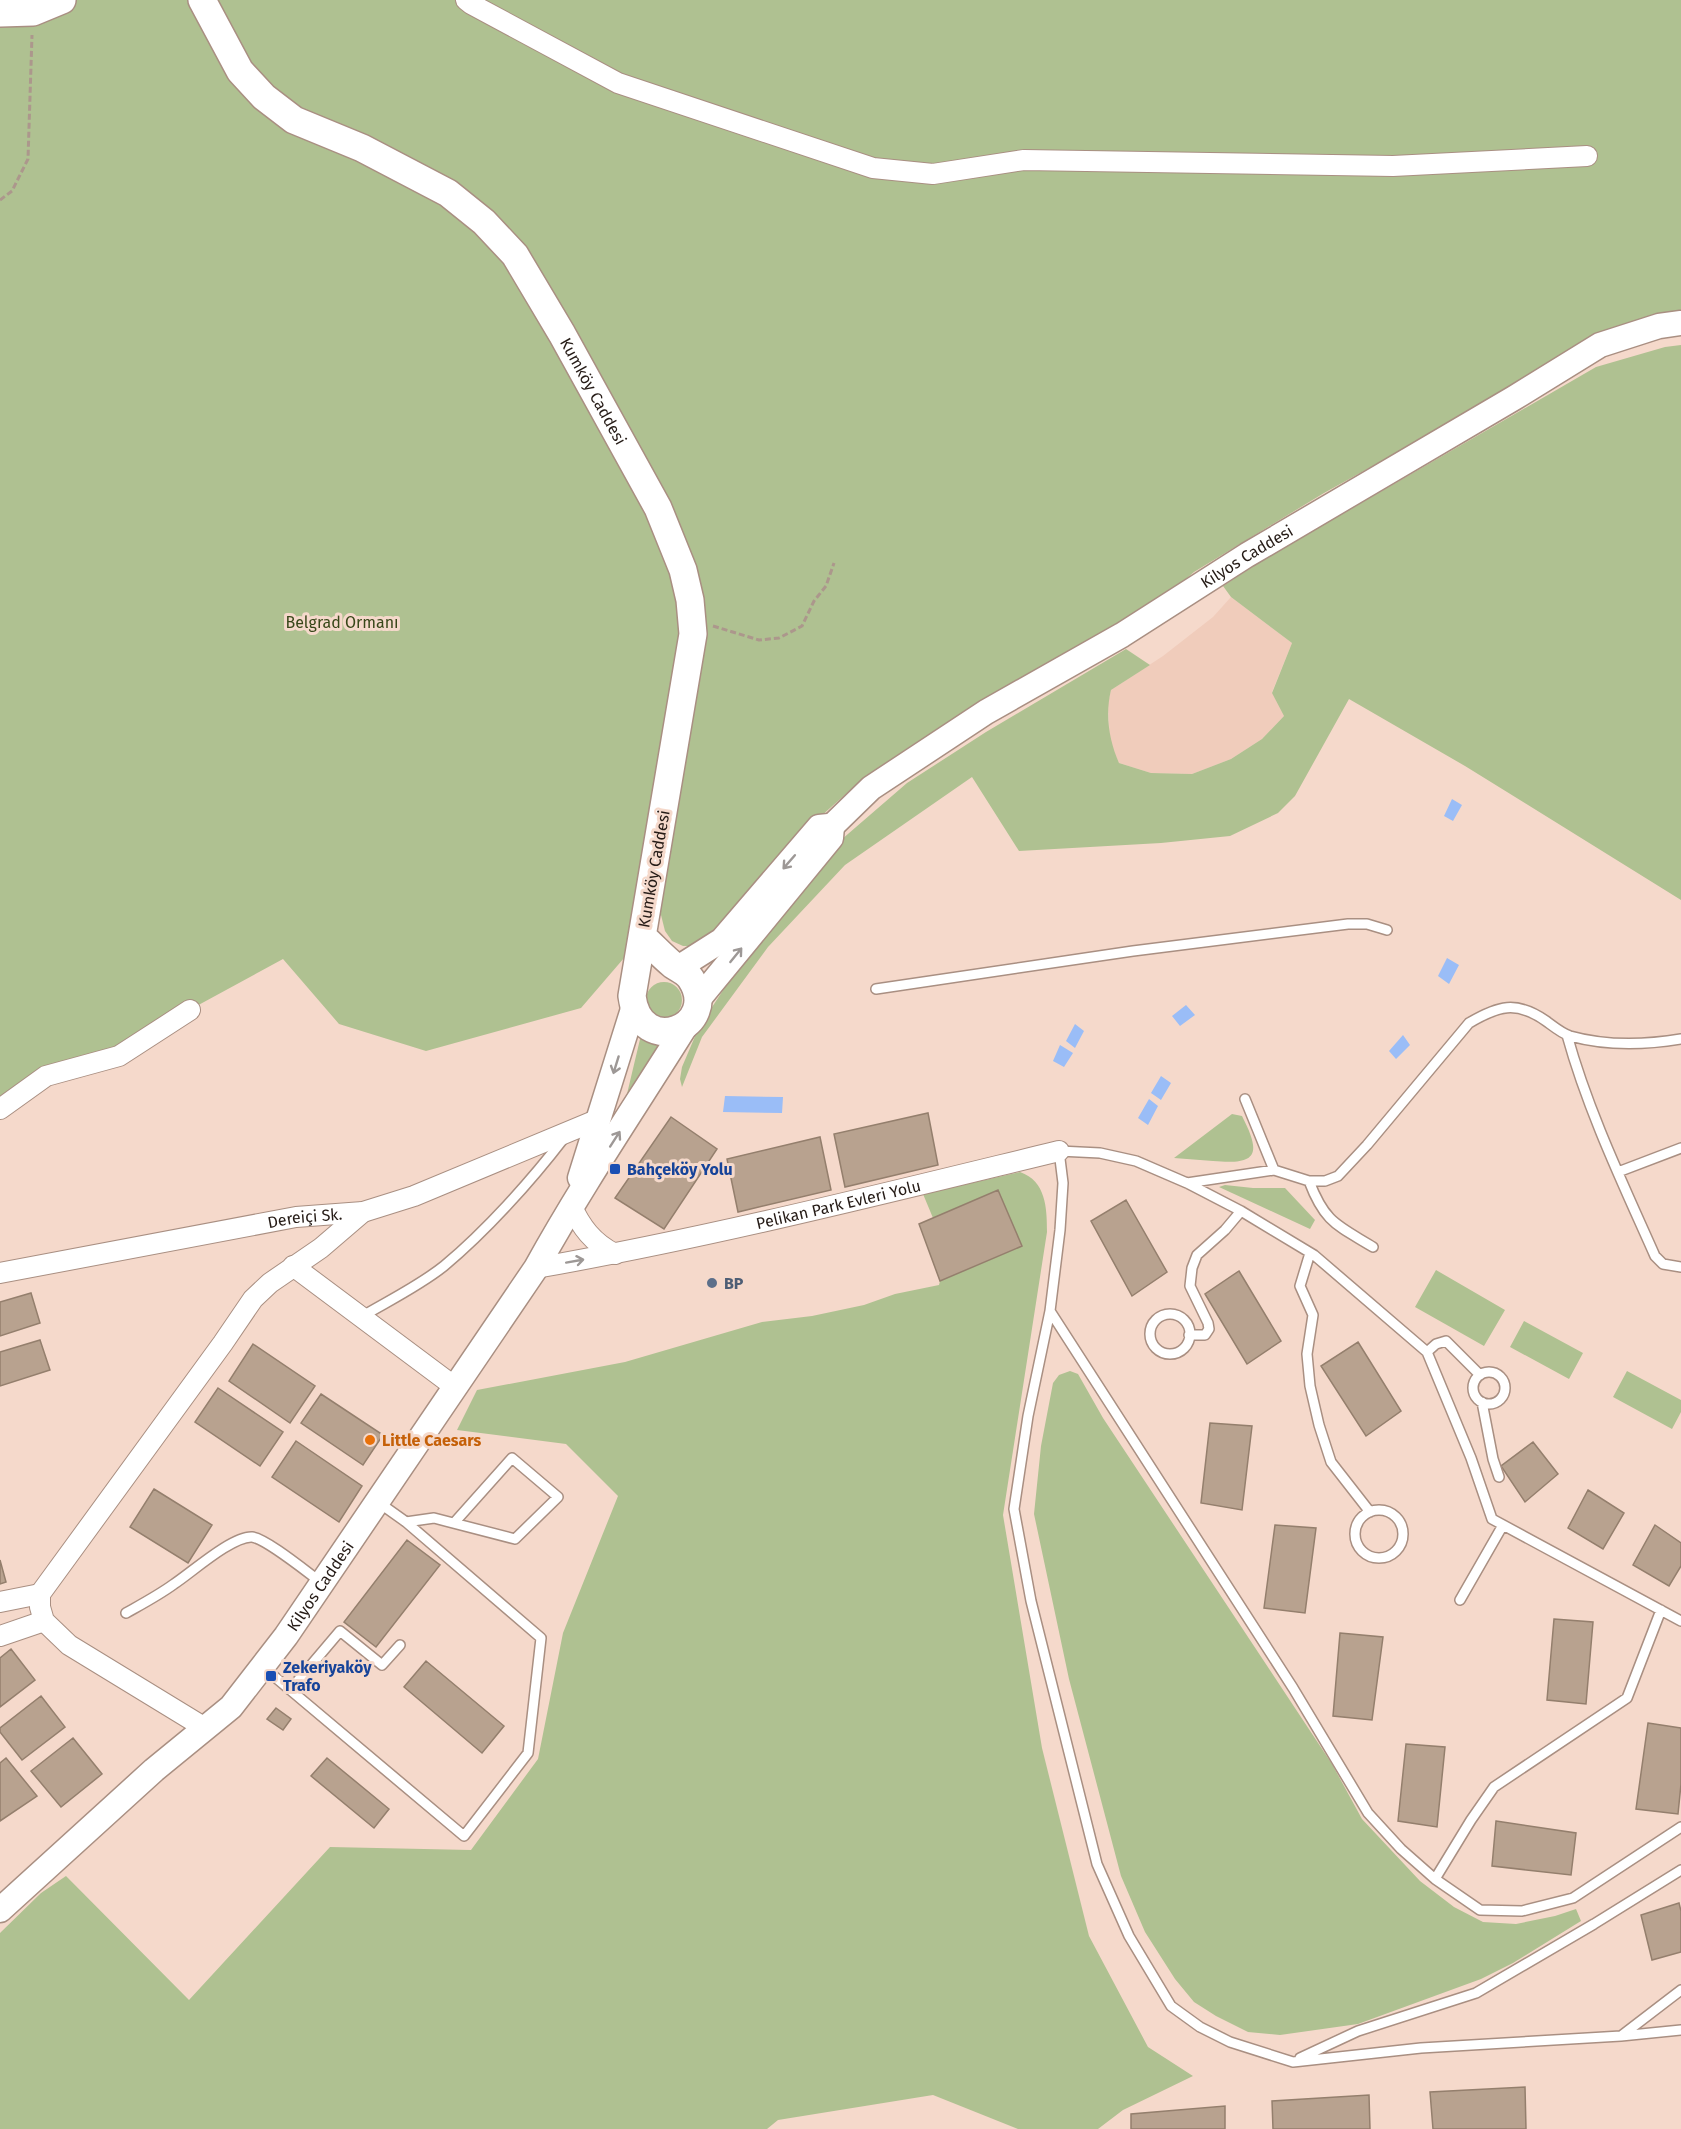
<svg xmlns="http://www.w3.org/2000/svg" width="1681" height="2129" viewBox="0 0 1681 2129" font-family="'Fira Sans',sans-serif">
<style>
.built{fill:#f0ccbb}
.green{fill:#afc191}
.water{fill:#9abdf7}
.building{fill:#b8a28f;stroke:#947f6d;stroke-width:1.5}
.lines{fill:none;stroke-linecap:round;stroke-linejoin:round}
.service-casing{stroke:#a98f82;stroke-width:12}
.minor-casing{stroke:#a98f82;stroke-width:22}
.tertiary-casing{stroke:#a98f82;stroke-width:27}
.secondary-casing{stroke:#a98f82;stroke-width:30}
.path{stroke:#ac978c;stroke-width:3;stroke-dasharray:6 3;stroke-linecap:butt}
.service{stroke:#fff;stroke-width:9}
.minor{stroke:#fff;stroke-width:20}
.tertiary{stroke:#fff;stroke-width:24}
.secondary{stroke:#fff;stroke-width:27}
.oneway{stroke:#9d9896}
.transit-dot{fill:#1a4fb4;stroke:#f5d9cb;stroke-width:2}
.service-dot{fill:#5c6f8a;stroke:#f5d9cb;stroke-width:2}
.food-dot{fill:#e8710a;stroke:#f5d9cb;stroke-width:2}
.labels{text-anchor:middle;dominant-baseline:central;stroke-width:6;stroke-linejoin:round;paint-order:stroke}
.street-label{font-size:16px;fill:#251b16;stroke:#f5d9cb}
.park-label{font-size:16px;fill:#384719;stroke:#f5d9cb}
.transit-label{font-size:16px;font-weight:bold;fill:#164399;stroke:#f5d9cb;text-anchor:start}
.service-label{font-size:16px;font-weight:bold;fill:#4e5e75;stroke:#f5d9cb;text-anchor:start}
.food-label{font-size:16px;font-weight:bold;fill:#c56008;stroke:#f5d9cb;text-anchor:start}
</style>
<rect width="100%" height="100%" fill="#f5d9cb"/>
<path class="built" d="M1231,597L1292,643L1272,692L1284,716L1262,739L1231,759L1192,774L1151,773L1119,763L1110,743L1108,703L1111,690L1163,656L1213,617Z"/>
<path class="green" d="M0,0H1681V315L1504,393L1324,493L1194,572L1151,609L1003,689L917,742L866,776L820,817L722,930L695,946H683L672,941L665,931L661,915L581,1008L426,1051L339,1024L283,959L0,1113Z
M1681,345V900L1465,766L1349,699L1295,796L1278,813L1230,836L1161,843L1019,851L972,777L845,865L768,947L702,1037L682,1087L680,1079L682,1067L699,1027L735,972L841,840L907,783L986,732L1126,649L1150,665L1111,690C1105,715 1109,740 1119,763L1151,773L1192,774L1231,759L1262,739L1284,716L1272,693L1292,643L1231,597L1223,586L1266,558L1596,367L1665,347Z
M646 1000a18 18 0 1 1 36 0a18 18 0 1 1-36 0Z
M641,1035L664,1042L627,1094Z
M1232,1114L1242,1116C1262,1155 1257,1165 1213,1161C1200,1160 1187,1159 1174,1158Z
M1020,1172C1046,1181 1047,1208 1047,1232L1003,1515L1042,1748L1089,1936L1148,2047L1193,2076L1123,2110L1098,2129H1018L933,2095L778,2120L767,2129H0V1933L41,1893L66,1876L189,2000L330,1847L471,1850L538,1759L563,1633L618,1496L566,1444L457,1430L477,1390L625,1362L762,1322L812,1316L864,1305L895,1294L939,1285L940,1281L1022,1246L998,1190L933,1218L923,1194Z
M1225,1185L1253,1188H1285L1315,1220L1310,1229L1219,1187Z
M1436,1270L1505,1310L1484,1346L1415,1307Z
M1524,1321L1583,1353L1569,1379L1510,1347Z
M1070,1371L1078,1374L1103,1418L1332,1764L1362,1819L1420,1881L1454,1907L1483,1922L1516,1924L1555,1916L1576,1909L1581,1921L1513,1963L1481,1979L1358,2024L1280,2035L1248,2032L1216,2016L1194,2002L1175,1979L1145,1932L1121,1876L1069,1679L1034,1514L1041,1446L1053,1383L1059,1375Z
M1627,1371L1681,1400V1412L1672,1429L1613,1397Z"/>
<path class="water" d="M1452,799L1462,805L1453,821L1444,816Z
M1447,958L1459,965L1449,984L1438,976Z
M1186,1005L1195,1015L1180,1026L1172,1016Z
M1075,1024L1084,1031L1075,1048L1066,1041Z
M1403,1035L1410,1045L1396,1059L1389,1051Z
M1060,1045L1073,1053L1064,1067L1053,1061Z
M1161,1076L1171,1083L1161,1100L1151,1093Z
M725,1096L783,1097L782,1113L723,1112Z
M1149,1099L1158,1106L1148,1125L1138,1118Z"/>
<path class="building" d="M928,1113L938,1165L845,1187L834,1134Z
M671,1117L717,1149L664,1229L615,1198Z
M820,1137L831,1190L738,1212L727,1159Z
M998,1190L1022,1246L940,1281L919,1224Z
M1126,1200L1167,1272L1132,1296L1091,1221Z
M1239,1271L1281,1341L1247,1364L1205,1294Z
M31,1293L40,1323L0,1336V1302Z
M40,1340L50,1370L0,1386V1352Z
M1358,1342L1401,1411L1366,1436L1321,1366Z
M253,1344L315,1386L290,1423L229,1381Z
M218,1388L283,1432L260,1466L195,1422Z
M321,1394L383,1435L363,1465L301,1423Z
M1210,1423L1252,1426L1242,1510L1201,1503Z
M296,1441L362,1486L339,1522L272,1477Z
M1533,1442L1558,1474L1525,1502L1501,1466Z
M154,1489L212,1525L188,1563L130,1527Z
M1588,1490L1624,1513L1603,1549L1568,1528Z
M1275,1525L1316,1528L1305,1613L1264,1608Z
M1655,1525L1681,1543V1566L1669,1586L1633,1565Z
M407,1540L440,1565L376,1647L344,1622Z
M0,1560L6,1582L0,1584Z
M1554,1619L1593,1622L1586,1704L1547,1700Z
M1340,1633L1383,1637L1372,1720L1333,1716Z
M11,1649L35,1680L0,1707V1658Z
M426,1661L504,1726L482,1753L404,1687Z
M41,1696L65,1727L22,1760L0,1732V1728Z
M276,1708L291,1719L283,1730L267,1719Z
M1648,1723L1681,1728V1784L1678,1814L1636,1809Z
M73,1738L102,1774L61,1807L31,1771Z
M1406,1744L1445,1747L1437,1827L1398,1821Z
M6,1758L37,1796L0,1821V1763Z
M327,1758L389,1809L374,1828L311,1776Z
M1496,1821L1576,1833L1571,1875L1492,1866Z
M1679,1903L1681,1911V1952L1652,1960L1641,1915Z
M1525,2087L1526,2129H1433L1430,2092Z
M1369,2095L1370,2129H1273L1272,2101Z
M1225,2106V2129H1131V2114Z"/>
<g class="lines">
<g class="service-casing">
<path id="service" d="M876,989L1133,951L1348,924H1367L1387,930
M1567,1035C1588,1111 1623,1184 1655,1256L1663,1264L1681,1267
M1245,1099L1274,1170L1309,1181H1325L1338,1176L1367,1145L1469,1023C1498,1006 1516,1000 1546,1021C1553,1026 1561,1033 1570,1036C1606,1046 1645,1045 1681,1039
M1618,1172L1681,1148
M1309,1181C1325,1223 1337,1225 1373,1247
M1187,1183L1274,1170
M1310,1253L1300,1286L1313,1315L1307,1354L1310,1386L1319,1425L1331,1462L1370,1512
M1050,1311L1028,1416L1014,1509L1031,1601L1097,1864L1129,1936L1171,2006L1200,2027L1230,2042L1293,2062L1421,2048L1621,2036L1681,2030
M1150 1334a20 20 0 1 1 40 0a20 20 0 1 1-40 0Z
M361,1317C388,1301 419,1286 444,1266C486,1231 531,1181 564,1138
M1189,1335H1205L1209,1329L1208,1323L1190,1286L1192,1268L1197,1255L1225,1230L1241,1211
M1427,1352L1436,1344L1446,1341L1480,1375
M1473 1388a16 16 0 1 1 32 0a16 16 0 1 1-32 0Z
M1482,1402L1493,1459L1499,1477
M378,1502L406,1522L434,1518L515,1539L558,1497L512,1458L454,1523
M1355 1534a24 24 0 1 1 48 0a24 24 0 1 1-48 0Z
M1460,1600L1503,1525
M126,1613C142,1604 159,1595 174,1584C191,1573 232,1536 252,1537C267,1539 308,1573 322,1583
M1681,1621L1492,1519L1471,1458L1427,1352L1314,1255L1241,1211L1187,1183L1136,1161L1100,1153L1059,1151L1063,1183L1060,1230L1050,1311L1293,1688L1368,1813L1401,1849L1435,1879L1480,1910L1522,1911L1573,1898L1681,1827
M263,1667L464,1836L528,1753L541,1638L406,1522
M290,1690L340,1631L382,1665L400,1645
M1435,1879L1471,1820L1494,1787L1627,1698L1661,1610
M1621,2036L1681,1990
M1300,2058L1358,2031L1476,1993L1594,1924L1681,1870"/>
</g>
<g class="minor-casing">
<g id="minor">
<path d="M466,0L471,4L618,83L873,168L933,174L1024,160L1393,166L1587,156"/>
<path d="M0,1109L46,1076L119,1056L190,1010"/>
<path d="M571,1205C581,1227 593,1243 615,1254"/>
<path d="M293,1266L455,1387"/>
<path id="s1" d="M536,1268C712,1237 886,1193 1059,1151"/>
<path id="s2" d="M0,1273L296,1217L363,1212L414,1196L599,1119"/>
<path d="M0,1602L40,1594"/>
<path d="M0,1636L44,1621"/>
<path d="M205,1728L69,1645L44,1621L40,1607V1594L223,1343L253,1299L270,1283L321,1248L363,1212"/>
</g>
</g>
<g class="tertiary-casing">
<g id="tertiary">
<path id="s3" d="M832,826L871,788L986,712L1122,635L1247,555L1514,398L1600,345L1659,326L1681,323"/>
<path d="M678,968L722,940L819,827L829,826"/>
<path d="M698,1000L831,838L832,826"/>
<path d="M580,1178L633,1009"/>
<path id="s4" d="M0,1910L154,1770L231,1707L286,1636L536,1268C582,1185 635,1107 685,1027"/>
</g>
</g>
<g class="secondary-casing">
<g id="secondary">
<path id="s5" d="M202,0L240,71L264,97L294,120L362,148L448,193L484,222L515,255L562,334L658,508L683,570L690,600L693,634L632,996C640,1060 722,1027 691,979C687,972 679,969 673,965C662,956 653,946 643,937"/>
<path d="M0,13L33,12L62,0"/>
</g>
</g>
<path class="path" d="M0,200L12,191L28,159L32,35
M713,626L759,640L779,638L802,626L814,601L826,586L834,563"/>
<use href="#service" class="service"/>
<use href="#minor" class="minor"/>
<use href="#tertiary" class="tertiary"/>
<use href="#secondary" class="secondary"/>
</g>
<defs><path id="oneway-shaft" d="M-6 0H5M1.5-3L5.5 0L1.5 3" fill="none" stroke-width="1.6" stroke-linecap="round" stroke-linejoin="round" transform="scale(1.5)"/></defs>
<g class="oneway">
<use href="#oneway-shaft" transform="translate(789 862) rotate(131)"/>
<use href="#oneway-shaft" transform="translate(736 955) rotate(-51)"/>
<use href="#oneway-shaft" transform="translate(616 1065) rotate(107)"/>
<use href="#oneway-shaft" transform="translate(615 1139) rotate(-57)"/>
<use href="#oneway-shaft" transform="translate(575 1261) rotate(-10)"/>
</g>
<g class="transit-dot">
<rect x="609" y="1163" width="12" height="12" rx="3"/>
<rect x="265" y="1670" width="12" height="12" rx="3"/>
</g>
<circle class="service-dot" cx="712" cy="1283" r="6"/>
<circle class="food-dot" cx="370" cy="1440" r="6"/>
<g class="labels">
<g class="street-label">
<text stroke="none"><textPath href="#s5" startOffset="573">Kumköy Caddesi</textPath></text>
<text stroke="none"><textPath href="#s3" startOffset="496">Kilyos Caddesi</textPath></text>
<text transform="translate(654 869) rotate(-80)">Kumköy Caddesi</text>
<text stroke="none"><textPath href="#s1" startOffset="309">Pelikan Park Evleri Yolu</textPath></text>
<text stroke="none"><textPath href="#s2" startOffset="310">Dereiçi Sk.</textPath></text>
<text stroke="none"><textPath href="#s4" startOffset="458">Kilyos Caddesi</textPath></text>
</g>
<g class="park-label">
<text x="342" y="622">Belgrad Ormanı</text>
</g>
<g class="transit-label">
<text x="627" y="1169">Bahçeköy Yolu</text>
<text x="283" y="1667">Zekeriyaköy<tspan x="283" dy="18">Trafo</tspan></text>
</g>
<g class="service-label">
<text x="724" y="1283">BP</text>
</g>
<g class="food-label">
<text x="382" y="1440">Little Caesars</text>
</g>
</g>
</svg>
